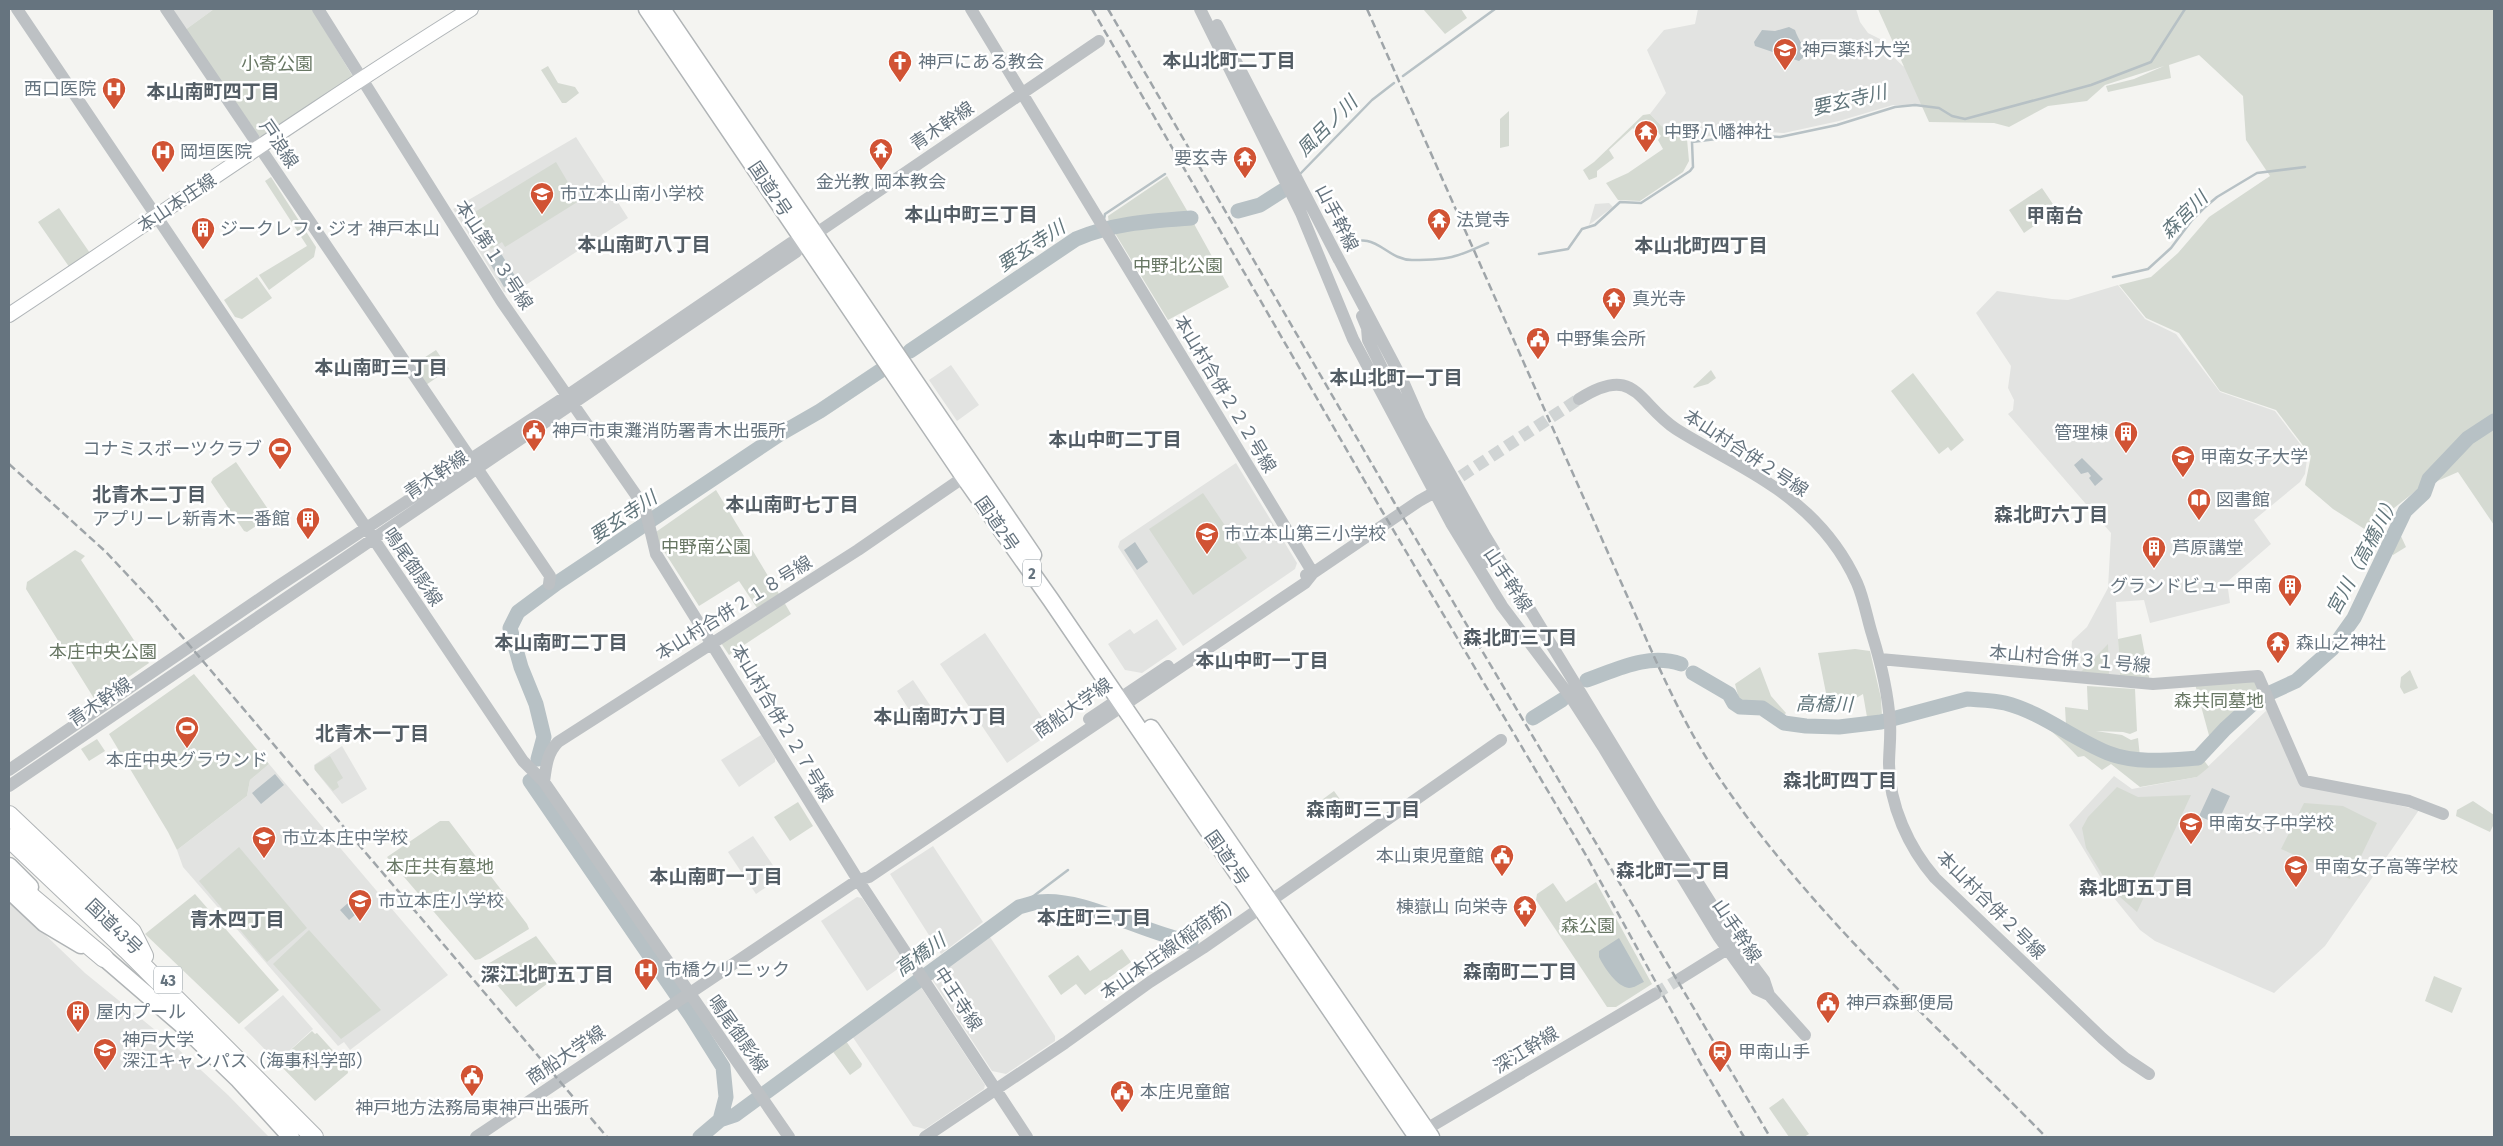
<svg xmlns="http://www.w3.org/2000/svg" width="2503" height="1146" viewBox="0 0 2503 1146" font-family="'Fira Sans Condensed','Noto Sans JP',sans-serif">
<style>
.built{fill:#e2e3e1}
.green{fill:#d5dad2}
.water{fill:#b7c1c5}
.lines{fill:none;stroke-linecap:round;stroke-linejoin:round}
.stream{stroke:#b7c1c5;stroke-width:2.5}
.river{stroke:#b7c1c5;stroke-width:15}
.tertiary-tunnel{stroke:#d0d4d4;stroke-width:12;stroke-dasharray:12 6;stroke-linecap:butt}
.secondary-casing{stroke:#b0b5b8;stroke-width:16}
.trunk-casing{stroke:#b0b4b6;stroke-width:19}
.motorway-casing{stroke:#b0b4b6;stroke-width:20}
.tertiary{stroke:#bdc1c4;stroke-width:12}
.secondary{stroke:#fff;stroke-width:14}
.trunk{stroke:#fff;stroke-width:16}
.motorway{stroke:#fff;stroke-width:18}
.rail{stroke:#9fa5a9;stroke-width:2.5;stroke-dasharray:8 4;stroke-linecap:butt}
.labels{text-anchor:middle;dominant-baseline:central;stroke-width:5;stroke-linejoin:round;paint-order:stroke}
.shield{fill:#fff;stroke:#949ea5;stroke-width:1}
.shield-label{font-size:16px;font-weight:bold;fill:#66747f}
.poi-label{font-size:18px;fill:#66747f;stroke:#fff;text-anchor:start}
.park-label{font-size:18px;fill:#687764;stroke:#fff}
.street-label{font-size:18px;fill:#66747f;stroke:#fff}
.neighbourhood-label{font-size:19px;font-weight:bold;fill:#535d65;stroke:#fff}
.water-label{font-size:19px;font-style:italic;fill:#62767c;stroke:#fff}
</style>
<rect width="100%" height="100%" fill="#f4f4f1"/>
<path class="built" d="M172,9H214L185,30Z
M1698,9H1856L1860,22L1868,33L1880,39L1889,53L1903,66L1925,75L1924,105H1893L1839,121L1784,133L1752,131L1687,139L1671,136L1650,114L1666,93L1647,50L1664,30L1695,24Z
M576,137L628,218L512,294L504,292L453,209Z
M1609,203L1613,207L1589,225L1595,204Z
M2118,285L2145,319L2176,334L2220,392L2275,411L2304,449L2307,459L2305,474L2300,482L2254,520L2271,544L2227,582L2230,603L2150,623L2144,600L2116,602L2120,676L2070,672L2072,641L2087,627L2108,588L2111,533L2008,414L2013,410L2014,400L2008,388L2011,366L1976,313L1997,291L2052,299L2068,300Z
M951,365L979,405L957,421L929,380Z
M1236,463L1297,563L1295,569L1183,646L1118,547L1120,541Z
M1157,619L1177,649L1142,673L1125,670L1108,644L1130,629L1134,634Z
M985,633L1052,732L1007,763L940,664Z
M913,680L932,708L915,719L897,691Z
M2268,709L2299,783L2419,810L2325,946L2274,993L2155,941L2140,930L2110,893L2069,825L2114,776L2132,789L2197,777Z
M761,735L775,758V762L739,787L721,760Z
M342,746L367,789L342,804L314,769V765Z
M269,764L448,975L350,1050L344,1042L338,1046L183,867L177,850L247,796L250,780Z
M753,836L781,877L756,894L728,852Z
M933,846L983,922L941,954L890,874Z
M857,897L862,898L906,963L867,991L821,921Z
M9,900L85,973L176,1047L228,1095L269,1137H9Z
M988,934L1055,1036V1041L1006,1074L992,1071L931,978V975Z
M919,984L985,1085L984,1089L925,1129L913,1126L852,1036L853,1033Z
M283,995L313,1029L277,1062L244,1028Z"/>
<path class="green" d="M214,9H312L352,75V79L265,138L259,136L185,30Z
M1423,9H1461L1467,18L1445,34Z
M1878,9H2494V525L2458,472L2417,490L2366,530L2333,509L2305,485L2311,456L2276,410L2220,391L2179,333L2146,318L2119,285L2151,277L2178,253L2209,217L2270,176L2246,140L2243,96L2199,55L2169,65L2171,78L2108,92L2106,86L2134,79L2164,66L2105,85L2087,101L2048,106L2009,127L1994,123L1929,122Z
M548,66L558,83L575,87L579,93L566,103H562L541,70Z
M1509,111V146L1500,148V119Z
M1650,114L1671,136L1687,139L1689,161L1683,172L1640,201L1618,200L1606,183L1628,173L1663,149L1658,140L1661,136L1654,128L1639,134L1633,128L1609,150L1614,158L1597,171V177L1589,180L1583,170L1594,162L1643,115Z
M556,162L579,201L505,247L502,242L491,249L470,215Z
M1167,176L1189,214L1109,224L1108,216Z
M271,177L316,247L314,257L269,290L259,275L307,246L265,181Z
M2042,188L2057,210L2024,233L2009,210Z
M59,208L92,256L72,271L38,222Z
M1193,222L1229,287L1168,320L1113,230L1133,225Z
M257,277L272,298L242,319L235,317L224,300Z
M436,350L449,369L426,385L415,369L416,363Z
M1711,370L1716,378L1708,384L1694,388L1693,387Z
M1913,373L1964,440L1951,451L1948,447L1939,454L1891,391Z
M236,462L272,515L247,532L244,531L211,482L213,478Z
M716,490L779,594L757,608L739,581L699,606L653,534Z
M1203,493L1247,558L1193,595L1149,529Z
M2400,534L2406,547L2393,555L2390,550Z
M75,550L85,556L81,560L149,663L95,700L26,589L27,582Z
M784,602L791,614L729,655L721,643Z
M2141,634L2149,676V681L2120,676L2118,639Z
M2108,644L2109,675L2080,673Z
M1855,649L1870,651L1881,698L1882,716L1867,717L1863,694L1841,707L1827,698L1818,653Z
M1760,667L1771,696L1786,713L1781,718L1756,701L1745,703L1739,699L1735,684Z
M2410,670L2418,688L2404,694L2400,687L2401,677Z
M194,674L269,764L250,780L247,796L177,850L168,832L109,734Z
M2251,680L2256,683L2260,692L2242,707L2210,739L2195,684Z
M2087,686L2135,689L2137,731L2130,734L2123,732L2096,731L2122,735L2131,740L2138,738L2140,757L2199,754L2209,767L2197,777L2140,787L2111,764L2102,770L2084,756L2078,757C2062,740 2048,725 2026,717L2027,710L2066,725L2065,707L2088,710Z
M97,739L105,751L89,761L81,749Z
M330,756L343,778L337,782L339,787L333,791L315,770V765Z
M2117,787L2138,797L2191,795L2137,912L2111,889L2086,848L2082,828L2088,817Z
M1334,791L1342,802L1326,812L1319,802Z
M2473,801L2494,815V824L2490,832L2456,816L2457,810Z
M798,802L813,826L790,841L774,817Z
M2304,803L2343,806L2377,823L2350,879L2281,849Z
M440,821H449L527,924L529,929L480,959L475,960L387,857Z
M239,847L307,928L267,962L199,881Z
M1596,882L1652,984L1616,1007H1607L1536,900L1537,894L1553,883L1566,902Z
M195,894L279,990L239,1024L145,934Z
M309,930L381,1010L341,1039L273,964Z
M536,936L563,972L516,1007L486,972V965Z
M1122,949L1131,962L1085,995L1076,984L1061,995L1048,976L1078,955L1090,971Z
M2434,976L2462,988L2452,1013L2425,1001Z
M312,1031L315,1034L317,1033L347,1066L348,1073L315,1101L277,1062Z
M843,1040L846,1041L862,1064L861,1067L850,1075L831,1049Z
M1783,1098L1809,1134L1804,1137H1789L1769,1108Z"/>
<path class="water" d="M1789,27L1795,30C1798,40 1805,46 1806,55L1799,61L1755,46L1754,42L1762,30L1775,31Z
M500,252L517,279L504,287L488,260Z
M2082,458L2103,479L2095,486L2089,478L2091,476L2088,472L2081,474L2074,465Z
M1135,542L1148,562L1137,570L1124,550Z
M275,774L284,785L261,804L252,793Z
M2212,788L2230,796L2217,824L2199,816Z
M363,890L372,901L349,920L340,910Z
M1619,938L1644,982C1639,984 1634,988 1629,988C1617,987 1604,967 1599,957V951Z"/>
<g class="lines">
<path class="stream" d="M1403,76L1495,9
M1300,174L1372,100L1394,83
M1104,219L1105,214L1165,174
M1344,247C1375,227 1385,260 1412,260C1425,260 1443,260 1455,256C1464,254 1478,247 1488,243
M1539,254L1568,249L1582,229L1595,225L1620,202L1641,203L1690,171L1693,167L1692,142L1749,135L1780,137L1837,125L1895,107L1915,105L1939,108L1952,116L1965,119L2091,85L2151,62L2185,9
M2113,277L2148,269L2171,248L2192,220L2204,208L2217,197L2257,173L2305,167
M1019,907L1068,870"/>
<path class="river" d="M1238,211L1260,205L1282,191
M910,351L1076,239C1113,223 1151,221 1191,218
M1693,673L1729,694L1734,703L1740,707L1762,708L1784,723L1806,726L1839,727L1881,722L1967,699C1979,700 1993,700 2005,703C2041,712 2073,739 2108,753C2136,764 2169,760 2198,758L2225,729L2259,698L2296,681L2332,649L2354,618L2405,511L2424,493L2429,479L2468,438L2494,421
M1587,680C1618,669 1648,653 1681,664
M1533,718L1562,700
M538,759L544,737L536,704L521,667L510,628L518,612L557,583L780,434L820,411L880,371
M530,781L691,1016L723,1067L726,1097L720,1120
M700,1137L720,1120L735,1115L1019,907C1025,906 1031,903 1038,902C1082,896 1145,934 1191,942"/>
<path class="tertiary-tunnel" d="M1446,486L1579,399
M1655,994L1681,978"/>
<g class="secondary-casing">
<path id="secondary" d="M9,315C163,213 314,107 471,9"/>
</g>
<g class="trunk-casing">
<path id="trunk" d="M647,9L964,477L1051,600L1417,1137
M662,9L1033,555
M1151,728L1431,1137
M9,866L30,887
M9,890L44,923L81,945
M94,949L181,1024L239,1080L291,1137"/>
</g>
<g class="motorway-casing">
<path id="motorway" d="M9,815L132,932L144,956
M9,838L127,950L314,1137
M9,878L104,958"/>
</g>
<path class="tertiary" d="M17,9L523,761L544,782L789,1137
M166,9L550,576L549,584
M318,9L502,302L645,508L656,554L858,880L1027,1137
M971,9L1313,573
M1200,9L1301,213L1353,339L1451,523L1502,606L1572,699L1603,747L1718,936L1756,989L1769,995
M1217,25L1339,260
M1336,254L1402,379L1420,420L1484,534L1652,810L1736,943L1764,980L1769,995L1805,1035
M1362,316L1367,328L1368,340L1392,388L1444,487L1487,562
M1579,399C1636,363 1637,403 1676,429C1709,450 1745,466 1777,489C1811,513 1840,545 1857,583C1864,599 1867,618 1872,634C1881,663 1888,692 1890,723C1891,737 1889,751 1889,764C1889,805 1909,848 1935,878L2102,1038L2125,1058L2149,1074
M1306,575L1313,573L1419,501L1444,487
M1880,659L2153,684L2258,676L2304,781L2409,801L2443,814
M1089,719L1168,666
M9,770L277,587L568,395L791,243L805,241
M544,782C546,767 547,753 558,742L858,550L964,477
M9,786L796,252L805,241L1099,41
M1681,978L1734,945
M1418,1134L1655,994
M476,1137L858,880L869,877L1305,583L1313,573
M925,1137L1065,1043L1150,982L1203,948L1501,740"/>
<use href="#secondary" class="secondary"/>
<use href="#trunk" class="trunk"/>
<use href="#motorway" class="motorway"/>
<path class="rail" d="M1092,9L1382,511L1587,857L1703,1068L1744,1137
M1108,9L1394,502L1770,1137
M1367,9L1648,643C1667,686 1688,730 1714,770C1805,908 1931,1020 2046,1137
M9,464L106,552L151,600L607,1137"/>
</g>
<defs>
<g id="university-pin" transform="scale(1.25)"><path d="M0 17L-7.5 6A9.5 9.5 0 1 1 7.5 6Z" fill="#d15334" stroke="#fff"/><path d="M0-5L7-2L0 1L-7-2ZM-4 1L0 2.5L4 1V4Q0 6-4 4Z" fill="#fff"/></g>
<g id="church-pin" transform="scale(1.25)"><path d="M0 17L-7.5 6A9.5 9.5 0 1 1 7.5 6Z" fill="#d15334" stroke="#fff"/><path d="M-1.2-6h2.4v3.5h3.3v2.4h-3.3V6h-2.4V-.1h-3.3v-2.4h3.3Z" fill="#fff"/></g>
<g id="hospital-pin" transform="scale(1.25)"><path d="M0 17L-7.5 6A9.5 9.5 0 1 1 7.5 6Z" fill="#d15334" stroke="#fff"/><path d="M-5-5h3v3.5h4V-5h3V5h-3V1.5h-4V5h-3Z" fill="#fff"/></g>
<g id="temple-pin" transform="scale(1.25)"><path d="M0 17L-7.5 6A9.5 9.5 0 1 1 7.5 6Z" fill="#d15334" stroke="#fff"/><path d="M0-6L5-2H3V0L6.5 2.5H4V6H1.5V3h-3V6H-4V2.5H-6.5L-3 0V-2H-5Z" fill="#fff"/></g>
<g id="school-pin" transform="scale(1.25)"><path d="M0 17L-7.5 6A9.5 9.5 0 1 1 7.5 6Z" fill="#d15334" stroke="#fff"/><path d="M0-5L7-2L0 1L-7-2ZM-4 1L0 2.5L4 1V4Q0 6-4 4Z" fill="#fff"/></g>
<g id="building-pin" transform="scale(1.25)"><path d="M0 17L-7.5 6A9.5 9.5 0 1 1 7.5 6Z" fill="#d15334" stroke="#fff"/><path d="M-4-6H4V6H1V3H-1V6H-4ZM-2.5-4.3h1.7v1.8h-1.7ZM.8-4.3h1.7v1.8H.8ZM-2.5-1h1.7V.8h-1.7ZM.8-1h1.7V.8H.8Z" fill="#fff"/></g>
<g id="civic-pin" transform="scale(1.25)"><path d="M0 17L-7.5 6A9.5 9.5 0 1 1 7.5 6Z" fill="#d15334" stroke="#fff"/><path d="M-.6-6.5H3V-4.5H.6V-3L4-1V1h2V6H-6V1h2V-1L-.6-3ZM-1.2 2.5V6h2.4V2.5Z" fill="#fff"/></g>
<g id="stadium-pin" transform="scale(1.25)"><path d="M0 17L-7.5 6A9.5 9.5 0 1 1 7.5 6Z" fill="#d15334" stroke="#fff"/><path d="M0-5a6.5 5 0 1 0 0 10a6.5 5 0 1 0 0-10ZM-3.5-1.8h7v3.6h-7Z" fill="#fff"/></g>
<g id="library-pin" transform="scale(1.25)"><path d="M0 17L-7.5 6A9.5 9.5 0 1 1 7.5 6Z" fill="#d15334" stroke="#fff"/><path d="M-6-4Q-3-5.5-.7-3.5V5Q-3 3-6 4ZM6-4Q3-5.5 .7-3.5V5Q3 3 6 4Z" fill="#fff"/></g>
<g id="station-pin" transform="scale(1.25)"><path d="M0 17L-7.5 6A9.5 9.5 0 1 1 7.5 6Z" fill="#d15334" stroke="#fff"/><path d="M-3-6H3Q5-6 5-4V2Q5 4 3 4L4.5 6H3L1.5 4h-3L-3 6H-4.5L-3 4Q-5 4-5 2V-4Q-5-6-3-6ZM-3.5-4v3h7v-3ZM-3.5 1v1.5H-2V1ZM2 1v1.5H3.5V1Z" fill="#fff"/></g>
</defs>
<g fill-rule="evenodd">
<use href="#university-pin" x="1785" y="50"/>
<use href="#church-pin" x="900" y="62"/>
<use href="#hospital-pin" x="114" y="89"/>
<use href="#temple-pin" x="1646" y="132"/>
<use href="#temple-pin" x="881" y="150"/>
<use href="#hospital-pin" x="163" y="152"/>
<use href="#temple-pin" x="1245" y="158"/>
<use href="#school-pin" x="542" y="194"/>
<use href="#temple-pin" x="1439" y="220"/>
<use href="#building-pin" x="203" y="229"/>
<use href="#temple-pin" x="1614" y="299"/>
<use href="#civic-pin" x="1538" y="339"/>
<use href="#civic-pin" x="534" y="431"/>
<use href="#building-pin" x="2126" y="433"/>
<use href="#stadium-pin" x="280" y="449"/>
<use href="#university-pin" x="2183" y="457"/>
<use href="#library-pin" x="2199" y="500"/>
<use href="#building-pin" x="308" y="519"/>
<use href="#school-pin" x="1207" y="534"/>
<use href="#building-pin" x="2154" y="548"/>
<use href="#building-pin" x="2290" y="586"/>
<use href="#temple-pin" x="2278" y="643"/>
<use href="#stadium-pin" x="187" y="728"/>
<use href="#school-pin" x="2191" y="824"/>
<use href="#school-pin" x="264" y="838"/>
<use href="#civic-pin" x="1502" y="856"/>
<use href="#school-pin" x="2296" y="867"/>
<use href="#school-pin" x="360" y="901"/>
<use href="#temple-pin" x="1525" y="907"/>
<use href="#hospital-pin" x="646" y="970"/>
<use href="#civic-pin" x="1828" y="1003"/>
<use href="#building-pin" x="78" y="1012"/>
<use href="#university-pin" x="105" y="1050"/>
<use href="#station-pin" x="1720" y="1052"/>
<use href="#civic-pin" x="472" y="1076"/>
<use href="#civic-pin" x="1122" y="1092"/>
</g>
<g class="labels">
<g class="shield">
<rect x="1023" y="559.5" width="18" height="27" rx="4"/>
<rect x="154" y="966.5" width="28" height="27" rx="4"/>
</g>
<g class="shield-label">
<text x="1032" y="573">2</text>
<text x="168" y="980">43</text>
</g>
<g class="poi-label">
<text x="1802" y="50">神戸薬科大学</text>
<text x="918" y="62">神戸にある教会</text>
<text x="96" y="89" text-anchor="end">西口医院</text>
<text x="1664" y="132">中野八幡神社</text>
<text x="180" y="152">岡垣医院</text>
<text x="1228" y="158" text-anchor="end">要玄寺</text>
<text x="881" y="182" text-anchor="middle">金光教 岡本教会</text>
<text x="560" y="194">市立本山南小学校</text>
<text x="1456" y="220">法覚寺</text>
<text x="220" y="229">ジークレフ・ジオ 神戸本山</text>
<text x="1632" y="299">真光寺</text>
<text x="1556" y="339">中野集会所</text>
<text x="552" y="431">神戸市東灘消防署青木出張所</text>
<text x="2108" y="433" text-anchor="end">管理棟</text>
<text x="262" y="449" text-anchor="end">コナミスポーツクラブ</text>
<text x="2200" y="457">甲南女子大学</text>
<text x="2216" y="500">図書館</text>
<text x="290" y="519" text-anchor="end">アプリーレ新青木一番館</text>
<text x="1224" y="534">市立本山第三小学校</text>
<text x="2172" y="548">芦原講堂</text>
<text x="2272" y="586" text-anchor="end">グランドビュー甲南</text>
<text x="2296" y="643">森山之神社</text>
<text x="187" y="760" text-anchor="middle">本庄中央グラウンド</text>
<text x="2208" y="824">甲南女子中学校</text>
<text x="282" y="838">市立本庄中学校</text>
<text x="1484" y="856" text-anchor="end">本山東児童館</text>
<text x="2314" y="867">甲南女子高等学校</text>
<text x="378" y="901">市立本庄小学校</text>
<text x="1508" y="907" text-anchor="end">棟嶽山 向栄寺</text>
<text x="664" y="970">市橋クリニック</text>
<text x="1846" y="1003">神戸森郵便局</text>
<text x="96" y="1012">屋内プール</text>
<text x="122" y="1040">神戸大学<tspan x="122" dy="21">深江キャンパス（海事科学部）</tspan></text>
<text x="1738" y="1052">甲南山手</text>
<text x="1140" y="1092">本庄児童館</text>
<text x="472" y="1108" text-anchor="middle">神戸地方法務局東神戸出張所</text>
</g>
<g class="park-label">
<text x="277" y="64">小寄公園</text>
<text x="1178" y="266">中野北公園</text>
<text x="706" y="547">中野南公園</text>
<text x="103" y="652">本庄中央公園</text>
<text x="2219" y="701">森共同墓地</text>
<text x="440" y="867">本庄共有墓地</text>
<text x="1588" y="926">森公園</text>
</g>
<g class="street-label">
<text transform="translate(942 126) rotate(-34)">青木幹線</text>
<text transform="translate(279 144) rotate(56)">戸浪線</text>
<text transform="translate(770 189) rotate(56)">国道2号</text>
<text transform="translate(177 203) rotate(-34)">本山本庄線</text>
<text transform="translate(1337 218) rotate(63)">山手幹線</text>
<text transform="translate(494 255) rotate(57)">本山第１３号線</text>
<text transform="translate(1225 394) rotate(59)">本山村合併２２２号線</text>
<text transform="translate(1746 453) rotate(33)">本山村合併２号線</text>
<text transform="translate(436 475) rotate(-34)">青木幹線</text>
<text transform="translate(997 524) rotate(55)">国道2号</text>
<text transform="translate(413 567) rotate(56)">鳴尾御影線</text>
<text transform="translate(1508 580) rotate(57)">山手幹線</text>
<text transform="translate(734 608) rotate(-32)">本山村合併２１８号線</text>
<text transform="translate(2070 659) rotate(5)">本山村合併３１号線</text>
<text transform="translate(100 702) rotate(-34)">青木幹線</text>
<text transform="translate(1073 708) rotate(-35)">商船大学線</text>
<text transform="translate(782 723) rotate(59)">本山村合併２２７号線</text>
<text transform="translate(1227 858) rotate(55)">国道2号</text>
<text transform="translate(1991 905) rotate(45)">本山村合併２号線</text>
<text transform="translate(114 927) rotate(44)">国道43号</text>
<text transform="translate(1737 931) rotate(56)">山手幹線</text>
<text transform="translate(1166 951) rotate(-35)">本山本庄線(稲荷筋)</text>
<text transform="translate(958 999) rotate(57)">中王寺線</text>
<text transform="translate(738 1034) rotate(55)">鳴尾御影線</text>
<text transform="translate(1526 1050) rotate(-31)">深江幹線</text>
<text transform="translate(566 1055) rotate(-34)">商船大学線</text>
</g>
<g class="neighbourhood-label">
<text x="1229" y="60">本山北町二丁目</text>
<text x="213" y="91">本山南町四丁目</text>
<text x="971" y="214">本山中町三丁目</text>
<text x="2055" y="215">甲南台</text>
<text x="644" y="244">本山南町八丁目</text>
<text x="1701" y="245">本山北町四丁目</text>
<text x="381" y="367">本山南町三丁目</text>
<text x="1396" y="377">本山北町一丁目</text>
<text x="1115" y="439">本山中町二丁目</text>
<text x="149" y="494">北青木二丁目</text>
<text x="792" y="504">本山南町七丁目</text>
<text x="2051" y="514">森北町六丁目</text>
<text x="1520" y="637">森北町三丁目</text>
<text x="561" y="642">本山南町二丁目</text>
<text x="1262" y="660">本山中町一丁目</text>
<text x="940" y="716">本山南町六丁目</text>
<text x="372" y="733">北青木一丁目</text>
<text x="1840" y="780">森北町四丁目</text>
<text x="1363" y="809">森南町三丁目</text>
<text x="1673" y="870">森北町二丁目</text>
<text x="716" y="876">本山南町一丁目</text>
<text x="2136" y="887">森北町五丁目</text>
<text x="1094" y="917">本庄町三丁目</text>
<text x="237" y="919">青木四丁目</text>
<text x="1520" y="971">森南町二丁目</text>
<text x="547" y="974">深江北町五丁目</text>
</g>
<g class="water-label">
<text transform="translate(1849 100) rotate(-13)">要玄寺川</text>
<text transform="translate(1327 126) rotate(-45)">風呂ノ川</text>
<text transform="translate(2184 215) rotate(-45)">森宮川</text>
<text transform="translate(1031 246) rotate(-33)">要玄寺川</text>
<text transform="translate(623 517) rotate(-34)">要玄寺川</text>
<text transform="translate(2363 555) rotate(-62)">宮川（高橋川）</text>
<text transform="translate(1824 704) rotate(1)">高橋川</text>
<text transform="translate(920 955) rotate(-36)">高橋川</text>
</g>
</g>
<rect width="2503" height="1146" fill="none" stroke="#66747f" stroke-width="20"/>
</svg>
